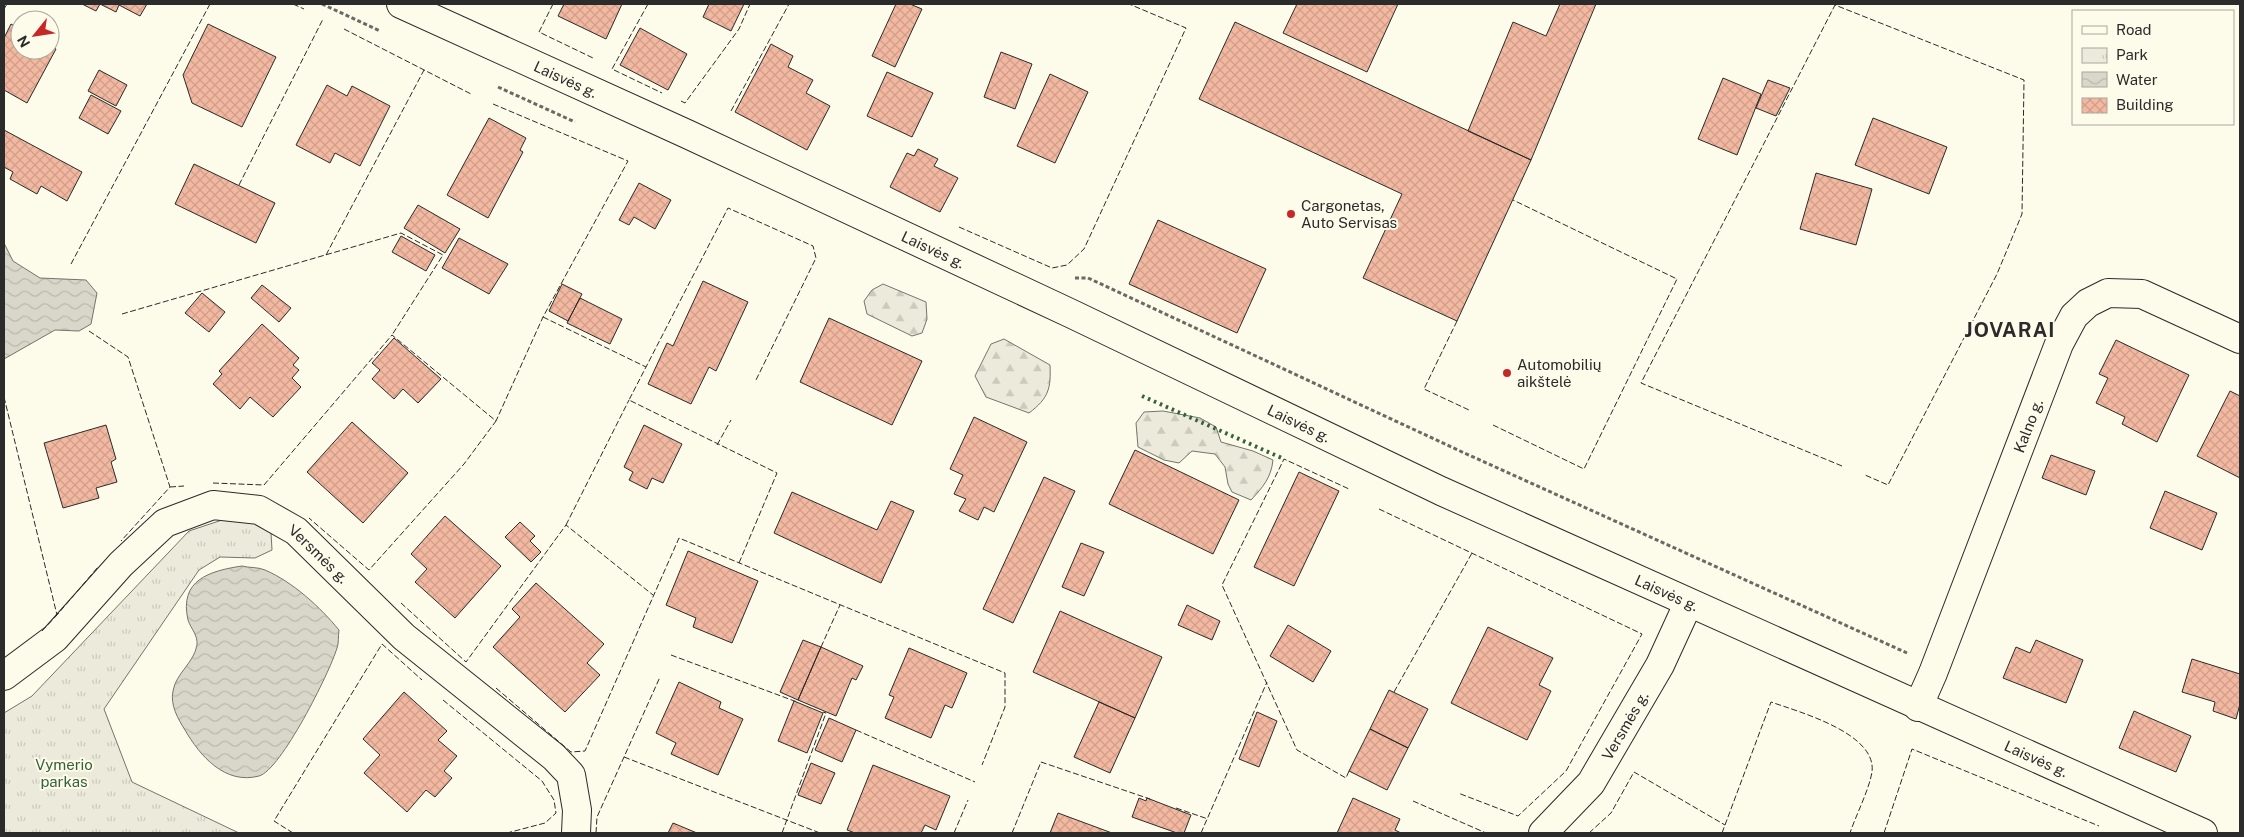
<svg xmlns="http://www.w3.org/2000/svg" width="2244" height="837" viewBox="0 0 2244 837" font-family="'Public Sans',sans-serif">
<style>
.forest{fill:url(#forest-firs);stroke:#74746e}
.park{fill:url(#park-tufts);stroke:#74746e}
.water{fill:url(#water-waves);stroke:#74746e}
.building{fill:url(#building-cross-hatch);stroke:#2b2b2b}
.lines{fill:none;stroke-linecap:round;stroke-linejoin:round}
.street-casing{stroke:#2b2b2b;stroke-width:30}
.path{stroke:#6a6964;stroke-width:3;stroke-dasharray:4 2.5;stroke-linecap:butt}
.street{stroke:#fdfbea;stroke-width:28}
.hedge{stroke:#34623c;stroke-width:4;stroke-dasharray:2.5 4;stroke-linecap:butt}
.fence{stroke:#2b2b2b;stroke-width:1;stroke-dasharray:6 2.5;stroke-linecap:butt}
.poi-dot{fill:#c62828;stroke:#fdfbea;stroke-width:2}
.labels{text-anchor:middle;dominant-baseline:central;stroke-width:4;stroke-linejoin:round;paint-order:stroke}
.street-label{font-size:15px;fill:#2b2b2b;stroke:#fdfbea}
.poi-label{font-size:15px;fill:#2b2b2b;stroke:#fdfbea;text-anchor:start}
.park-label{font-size:15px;fill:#34623c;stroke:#fdfbea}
.district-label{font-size:20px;font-weight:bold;letter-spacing:1px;fill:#2b2b2b;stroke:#fdfbea}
</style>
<defs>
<pattern id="forest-firs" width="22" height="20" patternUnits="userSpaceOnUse" patternTransform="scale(1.25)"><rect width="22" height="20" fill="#ecebdb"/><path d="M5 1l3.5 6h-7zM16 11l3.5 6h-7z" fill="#cbcabc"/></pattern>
<pattern id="park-tufts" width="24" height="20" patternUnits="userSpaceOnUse" patternTransform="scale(1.25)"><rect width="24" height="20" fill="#ecebdb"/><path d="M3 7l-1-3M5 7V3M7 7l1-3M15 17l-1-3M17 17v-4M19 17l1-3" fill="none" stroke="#cbcabc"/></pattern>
<pattern id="water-waves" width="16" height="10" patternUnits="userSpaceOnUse" patternTransform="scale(1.25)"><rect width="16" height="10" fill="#d8d7c9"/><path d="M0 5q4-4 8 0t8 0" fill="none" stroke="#bab9ad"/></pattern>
<pattern id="building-cross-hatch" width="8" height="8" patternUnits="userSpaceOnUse" patternTransform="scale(1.25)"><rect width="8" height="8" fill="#f2b8a0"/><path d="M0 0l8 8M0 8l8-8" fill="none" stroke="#d09e8a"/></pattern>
</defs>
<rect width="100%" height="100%" fill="#fdfbea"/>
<path class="forest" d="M883,284L926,302L927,319L922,333L912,336L867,314L864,301L872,290Z
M1004,339L1050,365C1051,388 1049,398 1029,413L986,397L975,376L991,344Z
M1163,411L1200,418L1216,427L1221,442L1253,451L1273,460C1271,478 1263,487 1251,500L1232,492L1228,484L1225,467L1215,454L1192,451L1179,463L1164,460L1138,447L1136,423L1144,412Z"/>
<path class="park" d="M222,520H258L271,533L272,550L255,558L220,557L199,570L104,709L132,782L239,833H4V713L32,696L189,531Z"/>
<path class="water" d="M4,243L13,261L40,278L86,280L97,293L91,324L79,331L55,330L4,359Z
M242,566C249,568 259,567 265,570C293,582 320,607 339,630C338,636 339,643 337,648C330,672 281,770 259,776C225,785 200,756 185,730C178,719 170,705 173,691C176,673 194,663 197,645C198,635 191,629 188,620C179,580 209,571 242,566Z"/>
<path class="building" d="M82,4H147L140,16L119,5L116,12L100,4L96,11Z
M564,4H622L606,39L558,16Z
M709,4H744L731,31L703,17Z
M896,4H910L922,9L895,67L872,56Z
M1297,4H1398L1367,72L1283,33Z
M1560,4H1596L1531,160L1468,131L1513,22L1546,36Z
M1235,22L1531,160L1457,321L1363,278L1402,194L1199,99Z
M11,24L20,29V50H50V46L56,49L27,103L4,90V38Z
M208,24L276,57L242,127L192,103L183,75Z
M640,28L687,54L668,90L620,65Z
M771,44L793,56L788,67L813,80L806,93L830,106L807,150L735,112Z
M1001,52L1032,64L1015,109L984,97Z
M99,70L127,85L116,106L88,91Z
M887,72L933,93L912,137L867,116Z
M1050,74L1088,92L1055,163L1017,146Z
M1723,78L1761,94L1737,155L1698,139Z
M1768,80L1790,88L1776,116L1756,108Z
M327,85L347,96L352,86L390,106L360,166L335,153L330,163L296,145Z
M91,95L121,111L108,134L79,118Z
M489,118L526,138L520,150L523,152L488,218L447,195Z
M1873,118L1947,147L1929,194L1855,165Z
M4,130L82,172L67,201L41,186L37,194L10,179L13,172L4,167Z
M918,149L938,159L934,166L958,178L940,212L890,187L907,153L914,156Z
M194,164L275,203L256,243L175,204Z
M1816,173L1872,189L1856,245L1800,229Z
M639,183L671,200L655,229L634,217L629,225L619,220Z
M418,205L460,229L445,253L404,228Z
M1158,220L1266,269L1237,333L1129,284Z
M401,236L435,255L426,271L392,252Z
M459,238L508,264L489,294L442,268Z
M703,281L748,302L716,371L709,367L691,404L648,384L667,343L673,346Z
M562,284L582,294L568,321L549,311Z
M262,285L291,308L279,322L251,298Z
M202,293L225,312L209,332L185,313Z
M580,298L622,319L610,344L567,323Z
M829,318L922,361L892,425L800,382Z
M262,324L299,358L293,365L299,370L292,378L301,387L273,417L250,397L240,409L213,384L222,374L219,371Z
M394,338L441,379L418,403L403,389L394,399L372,379L380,370L372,363Z
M2116,340L2189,375L2157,442L2122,424L2125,417L2096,403L2108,378L2099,374Z
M2230,391L2240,396V478L2197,456Z
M974,417L1027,442L994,512L984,507L978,520L959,511L966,499L954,494L963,475L950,469Z
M352,422L408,473L363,523L307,472Z
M106,425L116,459L111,462L117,482L96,488L99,498L63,508L44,443Z
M644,425L682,444L663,483L652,478L647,489L629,480L633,472L624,467Z
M1135,450L1239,500L1213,554L1109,504Z
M2051,455L2095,471L2086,495L2042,478Z
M1299,472L1339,491L1294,586L1254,567Z
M1044,477L1075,491L1013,623L983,609Z
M2165,491L2217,513L2202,550L2150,528Z
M792,492L877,530L891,501L914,511L881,583L774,533Z
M445,516L501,566L455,618L415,582L427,569L411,554Z
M520,522L535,536L530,541L541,552L531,562L505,537Z
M1081,543L1104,552L1084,596L1062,587Z
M688,551L758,581L732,643L693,627L696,618L666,605Z
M536,583L604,644L587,663L600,675L565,712L493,647L520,617L512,609Z
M1187,605L1220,621L1212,640L1178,625Z
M1060,611L1162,657L1135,718L1033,672Z
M1288,625L1331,651L1313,682L1270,656Z
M1488,627L1553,658L1539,685L1551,691L1527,740L1451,703Z
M803,640L821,647L798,700L780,692Z
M2036,640L2083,660L2066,703L2003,678L2016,647L2030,653Z
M821,647L863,666L856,680L852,678L836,716L798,700Z
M909,648L967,673L952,708L945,705L931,738L885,718L894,697L889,695Z
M2192,659L2240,674V704L2236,719L2213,711L2215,702L2182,692Z
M679,682L721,702L719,708L743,719L718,775L671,754L676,743L656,733Z
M1389,690L1428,709L1408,748L1370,729Z
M404,692L447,731L438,740L457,756L444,771L452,778L435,797L426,790L407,812L364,773L380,755L363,739Z
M794,701L823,713L807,753L778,741Z
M1099,702L1135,718L1110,773L1074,757Z
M2134,711L2191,736L2176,772L2119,748Z
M1257,712L1277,721L1259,767L1239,759Z
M829,718L856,730L842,762L815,750Z
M1370,729L1408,748L1387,790L1349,771Z
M811,763L835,773L821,804L798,795Z
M873,765L950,796L936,830L925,825L921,833H855L847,830Z
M1139,798L1146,801L1147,798L1191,815L1184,833H1177L1132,817Z
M1353,798L1400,819L1395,830L1401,833H1337Z
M1058,813L1112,833H1050Z
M673,823L697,833H668Z"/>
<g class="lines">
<g class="street-casing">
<g id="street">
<path id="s1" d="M401,4L687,134L1072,314L1441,491L2203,833"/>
<path id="s2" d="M4,676L55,638L121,564L165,523L213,505L259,510L296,531L404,637L554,757L571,775L577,810L576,833"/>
<path id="s3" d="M1918,707L1933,673L2059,344L2074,316L2088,303L2108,293L2142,294L2240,339"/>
<path id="s4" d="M1543,833L1591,783L1660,665L1688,604"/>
</g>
</g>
<path class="path" d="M322,4L380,31
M498,87L575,122
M1075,278H1088L1460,451L1907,653"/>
<use href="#street" class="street"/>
<path class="hedge" d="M1142,396L1284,459"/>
<path class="fence" d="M293,4L304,9
M553,4L539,32L593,58
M648,4L612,69L662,93
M4,9L7,4
M344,29L471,94
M681,101L685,103L739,29L750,4
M493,104L628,161L543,317L496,421
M731,111L789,4
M239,185L323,19
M959,227L1052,268L1067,265L1084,249L1186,28L1129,4
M326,255L424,70
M71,264L210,4
M122,314L401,233L443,255L392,335
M543,317L646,367
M1457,321L1424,389L1469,410
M89,331L128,357L170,487L121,541
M4,397L57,615L98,567
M1493,425L1584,469L1677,279L1513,200
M717,445L731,420
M1842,466L1641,383L1835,5L2024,80L2022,214L1997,274L1888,485L1865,475
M213,483L264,485L392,335L496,421L464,464L369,570L309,518
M170,487L184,486
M1379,509L1642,634L1566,771L1518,816L1458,793
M566,525L629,400
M739,563L777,473L629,400L728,208L813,246L816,258L756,380
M401,603L466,662L566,525L653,595
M42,631L57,615
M821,647L840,605
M671,655L797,702
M496,688L571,752L585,751L679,538L1005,673V707L982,765
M1394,692L1472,553
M443,700L542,781L554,800L556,813L545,823L507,833
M856,730L975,782
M624,757L820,833
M1349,771L1346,778L1297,750L1222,585L1284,459L1349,489
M1413,801L1486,833
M1176,808L1208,819
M293,833L274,821L382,644L422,680
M596,833L597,817L660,677
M782,833L826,713L823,712
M954,833L968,800
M1012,833L1041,762L1150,799
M1201,833L1267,682
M1589,833L1611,813L1634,772L1725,825
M1722,833L1771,702C1799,712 1877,733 1872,772C1869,790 1856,815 1850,833
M1884,833L1912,749L2099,826"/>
</g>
<g class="poi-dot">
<circle cx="1291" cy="214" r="5"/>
<circle cx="1507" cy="373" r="5"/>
</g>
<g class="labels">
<g class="street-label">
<text stroke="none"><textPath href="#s1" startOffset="181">Laisvės g.</textPath></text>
<text stroke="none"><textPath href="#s1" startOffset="586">Laisvės g.</textPath></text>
<text stroke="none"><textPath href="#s1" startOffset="991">Laisvės g.</textPath></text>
<text stroke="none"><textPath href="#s3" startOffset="302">Kalno g.</textPath></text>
<text stroke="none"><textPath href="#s2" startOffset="395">Versmės g.</textPath></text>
<text stroke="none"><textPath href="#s1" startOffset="1396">Laisvės g.</textPath></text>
<text stroke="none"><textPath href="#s4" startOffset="136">Versmės g.</textPath></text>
<text stroke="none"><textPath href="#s1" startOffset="1801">Laisvės g.</textPath></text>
</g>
<g class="poi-label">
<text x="1301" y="205">Cargonetas,<tspan x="1301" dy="17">Auto Servisas</tspan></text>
<text x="1517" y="364">Automobilių<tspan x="1517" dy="17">aikštelė</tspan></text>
</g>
<g class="park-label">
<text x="64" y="764">Vymerio<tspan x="64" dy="17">parkas</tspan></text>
</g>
<g class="district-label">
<text x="2010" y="330">JOVARAI</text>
</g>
</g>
<rect width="2244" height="837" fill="none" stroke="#2b2b2b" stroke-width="10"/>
<rect x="2072" y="10" width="162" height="115" fill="#fdfbea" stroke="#a9a89e"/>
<rect x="2082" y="26" width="25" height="8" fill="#fdfbea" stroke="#a9a89e"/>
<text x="2116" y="35" font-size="15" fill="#2b2b2b">Road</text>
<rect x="2082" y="48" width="25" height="15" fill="url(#park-tufts)" stroke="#a9a89e"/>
<text x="2116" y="60" font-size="15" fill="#2b2b2b">Park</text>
<rect x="2082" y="72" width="25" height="15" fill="url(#water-waves)" stroke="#a9a89e"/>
<text x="2116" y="85" font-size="15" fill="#2b2b2b">Water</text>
<rect x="2082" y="98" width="25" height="15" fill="url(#building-cross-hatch)" stroke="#a9a89e"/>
<text x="2116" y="110" font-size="15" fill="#2b2b2b">Building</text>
<g transform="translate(35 35) rotate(240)"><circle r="24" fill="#fdfbea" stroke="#a9a89e"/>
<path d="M0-4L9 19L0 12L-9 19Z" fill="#c62828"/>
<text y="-8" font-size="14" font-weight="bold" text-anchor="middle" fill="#2b2b2b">N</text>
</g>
</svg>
